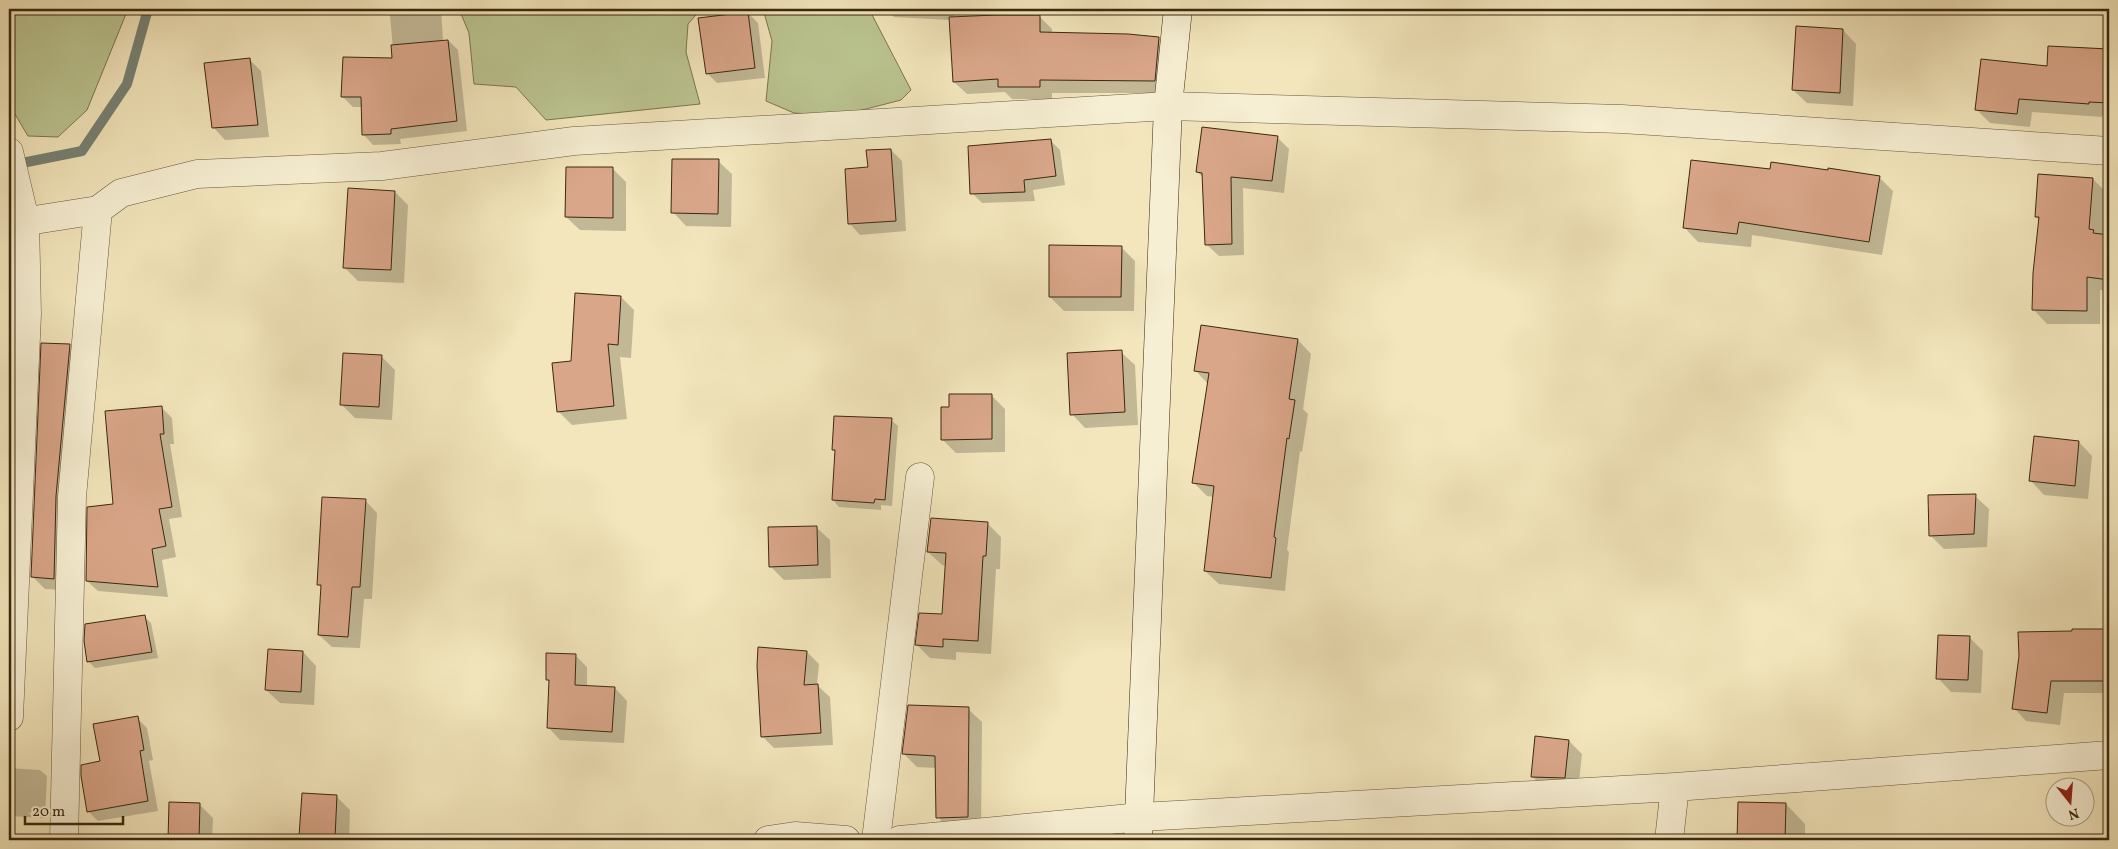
<svg xmlns="http://www.w3.org/2000/svg" width="2118" height="849" viewBox="0 0 2118 849" font-family="Vollkorn,serif">
<style>
.green{fill:#bbc591;stroke:#7b7650}
.shadow{fill:#0003}
.lines{fill:none;stroke-linecap:round;stroke-linejoin:round}
.stream{stroke:#768275;stroke-width:10}
.building{fill:#d9a689;stroke:#3b2810}
.street-casing{stroke:#69583b;stroke-width:29}
.secondary-casing{stroke:#3b2810;stroke-width:29}
.street{stroke:#f7efd3;stroke-width:28}
.secondary{stroke:#f7efd3;stroke-width:28}
</style>
<rect width="100%" height="100%" fill="#f3e6bc"/>
<filter id="stains"><feTurbulence type="fractalNoise" baseFrequency=".004" numOctaves="4"/><feColorMatrix values="0 0 0 0 .2 0 0 0 0 .09 0 0 0 0 .02 0 0 0 .5 -.17"/></filter>
<radialGradient id="worn" r=".72"><stop offset=".6" stop-color="#630" stop-opacity="0"/><stop offset="1" stop-color="#630" stop-opacity=".3"/></radialGradient>
<path class="green" d="M9,9H128L87,110L58,137L28,136L9,104Z
M459,9H701L688,24L686,52L700,104L546,120L516,87L474,84L469,33Z
M763,9H869L911,90L901,100L839,116L794,113L766,101L772,41Z"/>
<path class="shadow" d="M382,9H441L443,40H448L458,50L467,131L400,139L401,144L373,145L363,134V107H353L342,96L394,59L390,16Z
M886,9H954V18L1039,16L1052,29V34L1159,38L1172,51L1167,93H1052V99H1012L1005,92L967,94L954,82L950,20L894,17Z
M748,13L758,23L765,78L717,83L707,73Z
M1843,30L1856,44L1853,106L1807,103L1793,90Z
M2109,44V115H2102V117L2032,112L2030,127L1990,123L1976,109L2048,67L2109,51Z
M249,59L261,71L269,137L225,140L213,127Z
M1277,137L1289,149L1284,193L1243,188L1244,255L1219,256L1206,244L1204,178L1197,172Z
M1050,140L1060,150L1065,185L1033,190L1035,201L982,203L972,193Z
M891,150L902,161L906,231L860,235L850,224L869,169Z
M718,161L732,174L731,227L686,226L673,212Z
M612,168L626,182V231L580,230L566,217Z
M1771,170L1879,177L1893,191L1882,255L1752,235L1751,247L1698,242L1685,228Z
M2093,179L2106,192L2103,235L2109,236V291L2100,290V324H2047L2034,310L2040,221L2036,217Z
M395,192L408,205L404,283L358,281L344,267Z
M1121,247L1135,261L1134,311H1064L1050,297Z
M621,297L634,310L631,358L620,357L627,419L572,425L558,411L573,363Z
M1298,340L1311,354L1303,409L1308,414L1302,452L1300,451L1287,550L1289,552L1285,591L1219,584L1205,571L1214,497L1207,496L1194,483L1208,384L1195,370Z
M70,345L82,358L66,590L45,589L32,576Z
M1121,352L1135,365L1138,425L1085,428L1072,414Z
M381,356L395,370L392,420L355,418L342,405Z
M991,395L1005,409V452L956,453L942,439L950,409Z
M161,407L172,418L174,444H170L182,517L169,519L176,557L162,560L168,597L98,591L87,581L115,505Z
M891,420L898,426L892,506L881,505V510L839,507L833,500L836,452L833,449Z
M2079,442L2092,456L2088,499L2044,495L2031,481Z
M1975,496L1989,509L1987,547L1944,549L1930,535Z
M365,500L377,513L372,599H364L360,648L332,647L319,635L322,588L318,584Z
M988,524L1001,537L1000,569H996L991,654L956,652V660L930,658L917,645L944,616L946,566L942,565L928,552Z
M816,527L830,540L831,578L784,580L770,566Z
M144,616L151,623L158,658L95,668L88,661Z
M2074,630H2109V693H2064L2060,725L2026,721L2014,708L2074,633Z
M1970,638L1983,651L1981,693L1951,692L1938,678Z
M303,652L316,666L314,705L280,703L266,690Z
M807,652L819,664L817,685L830,697L833,745L774,748L762,736Z
M575,655L587,667V687L615,688L627,701L624,743L560,740L548,727L550,682L547,679Z
M968,709L982,722L981,830L951,831L938,817L937,768L917,767L904,754Z
M137,718L147,728L153,760L149,761L158,811L98,821L88,811L102,762Z
M1569,741L1582,754L1578,791L1546,790L1532,776Z
M9,768L40,770L47,776L45,818L9,816Z
M337,797L350,810L349,840H305L300,836Z
M170,803L199,804L213,818L212,840H169Z
M1739,803L1786,804L1805,824V840H1738Z
M1327,835L1352,840H1326Z"/>
<g class="lines">
<path class="stream" d="M12,165L82,151L127,84L148,9"/>
</g>
<path class="building" d="M748,12L755,68L706,74L698,18Z
M996,15H1040V32L1128,34L1159,37L1155,81L1040,80V87H998V79L953,82L949,17Z
M1796,26L1843,29L1840,93L1792,90Z
M448,40L457,121L391,129V134L362,135L361,97H341L343,57L392,58L391,45Z
M2048,46L2109,49V103L2089,102V104L2019,99L2017,114L1975,110L1981,59L2047,66Z
M250,58L258,125L212,128L204,63Z
M1202,127L1278,136L1272,181L1231,177L1232,244L1205,245L1202,173L1196,172Z
M1051,139L1056,176L1024,180L1025,192L970,194L968,146Z
M891,149L896,221L848,224L845,169L868,167L866,150Z
M672,159H719L718,214L671,213Z
M1691,160L1770,169L1771,162L1828,170V168L1880,176L1869,242L1739,222L1737,234L1683,228Z
M566,167H613V218L565,217Z
M2038,174L2093,178L2089,229L2094,230L2093,233L2109,235V280L2087,277V311L2032,310L2033,273L2039,217H2035Z
M348,188L395,191L391,270L343,268Z
M1049,245L1122,246L1121,297H1049Z
M575,293L621,296L618,345L608,344L614,406L557,412L552,363L571,361Z
M1201,325L1298,339L1289,399L1295,400L1289,439L1287,438L1274,537L1276,538L1271,578L1204,571L1214,486L1192,483L1209,373L1194,371Z
M41,343L70,344L56,496L54,579L31,577Z
M1122,350L1125,412L1070,415L1067,353Z
M343,353L382,355L379,407L340,405Z
M949,394H992V439L941,440V407H949Z
M162,406L164,434H160L172,507L159,509L166,546L152,549L158,587L86,581L87,507L113,504L105,411Z
M834,416L892,418L885,500L875,499L874,503L832,500L835,450H832Z
M2034,436L2079,441L2075,486L2029,481Z
M1976,494L1974,534L1929,536L1928,495Z
M322,497L366,499L360,587H352L348,637L318,635L321,585H317Z
M931,518L988,522L986,556H983L978,641L943,639V647L915,645L919,613L942,614L946,553L927,552Z
M817,526L818,565L769,567L768,527Z
M145,615L152,652L87,662L84,641L85,624Z
M2072,629H2109V681H2051L2047,713L2012,709L2019,656L2018,632L2072,631Z
M1938,635L1970,636L1968,680L1936,679Z
M758,647L807,651L804,685L818,684L821,733L761,737L757,666Z
M268,649L303,651L301,692L265,690Z
M546,653L576,654L575,685L615,687L612,732L547,728L549,680H546Z
M908,705L969,707L968,817L936,818L935,756L902,754Z
M138,716L144,750L140,751L148,801L87,812L81,776V765L100,761L93,724Z
M1535,736L1569,740L1565,778L1531,777Z
M302,793L337,795L335,838L299,836Z
M169,802L200,803L199,840H168Z
M1738,802L1786,803L1785,840H1737Z"/>
<g class="lines">
<g class="street-casing">
<path id="street" d="M9,152L25,220L27,314L9,717
M9,224L98,210
M64,840L72,497L98,210L121,193L197,174L382,166L574,141L1168,106L1622,119L2109,151
M768,840L795,836L846,840
M876,840L920,477
M900,840L1141,817L1675,787L2109,755
M1669,840L1675,787"/>
</g>
<g class="secondary-casing">
<path id="secondary" d="M1138,840L1168,106L1178,9"/>
</g>
<use href="#street" class="street"/>
<use href="#secondary" class="secondary"/>
</g>
<rect width="2118" height="849" fill="none" stroke="#f3e6bc" stroke-width="30"/>
<rect x="10" y="10" width="2098" height="829" fill="none" stroke="#3b2810" stroke-width="2.5"/>
<rect x="15" y="15" width="2088" height="819" fill="none" stroke="#3b2810"/>
<g transform="translate(2070 802) rotate(163)"><circle r="24" fill="#f7efd3" stroke="#ac9f85"/>
<path d="M0-4L9 19L0 12L-9 19Z" fill="#8f2418"/>
<text y="-8" font-size="14" font-weight="bold" text-anchor="middle" fill="#3b2810">N</text>
</g>
<path d="M25 816v8h98v-8" fill="none" stroke="#3b2810" stroke-width="2.5"/>
<text x="32" y="816" font-size="15" fill="#3b2810" stroke="#f7efd3" stroke-width="4" paint-order="stroke">20 m</text>
<rect width="100%" height="100%" filter="url(#stains)"/>
<rect width="100%" height="100%" fill="url(#worn)"/>
</svg>
